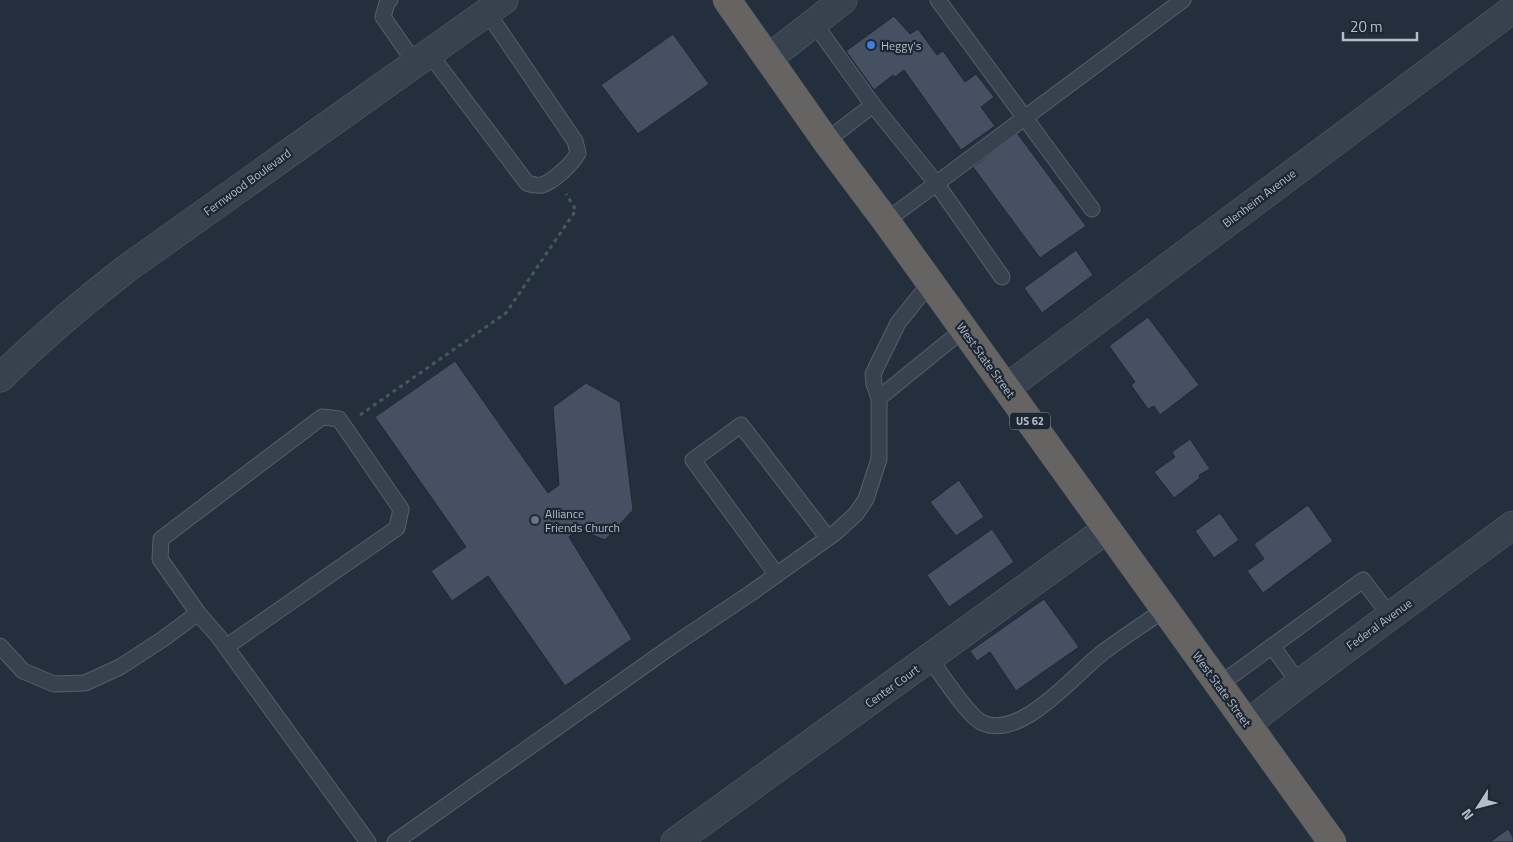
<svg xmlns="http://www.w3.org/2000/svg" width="1513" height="842" viewBox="0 0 1513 842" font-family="'Titillium Web',sans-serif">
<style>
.building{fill:#455162;stroke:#1f2835}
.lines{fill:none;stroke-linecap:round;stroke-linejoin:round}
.service-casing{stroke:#565f6c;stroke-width:17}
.minor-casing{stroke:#565f6c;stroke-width:29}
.trunk-casing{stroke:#434c59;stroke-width:29}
.path{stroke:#44595c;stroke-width:3;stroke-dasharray:4 4;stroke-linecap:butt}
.service{stroke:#38414e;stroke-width:15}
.minor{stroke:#38414e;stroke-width:28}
.trunk{stroke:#656462;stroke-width:28}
.shop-dot{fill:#3f7fe0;stroke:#1d2633;stroke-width:2}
.worship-dot{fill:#6b7280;stroke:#1d2633;stroke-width:2}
.labels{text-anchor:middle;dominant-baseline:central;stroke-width:4.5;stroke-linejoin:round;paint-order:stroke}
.shield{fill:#1d2633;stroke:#878f9c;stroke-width:1}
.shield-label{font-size:11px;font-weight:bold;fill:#b4bcc9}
.poi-label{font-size:12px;fill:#b4bcc9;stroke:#1d2633;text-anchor:start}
.street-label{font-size:12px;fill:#b4bcc9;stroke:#1d2633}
</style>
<rect width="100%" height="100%" fill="#242f3e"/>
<path class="building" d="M894,16L910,34L918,29L937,55L943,51L965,82L976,74L994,97L981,107L995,126L961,150L904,70L895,77L893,75L874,90L846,51Z
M673,34L709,84L638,134L601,85Z
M1017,133L1086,226L1040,258L973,167Z
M1076,250L1093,275L1042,313L1024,288Z
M1148,317L1199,385L1160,415L1154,406L1148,409L1131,385L1135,382L1109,346Z
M455,361L548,493L559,485L553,407L586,383L620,402L633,510L605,540L578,529L569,537L632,639L565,686L488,576L452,601L431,571L466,547L375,417Z
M1190,439L1210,469L1199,475L1200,478L1174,498L1154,472L1175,457L1172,452Z
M959,480L984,517L956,536L930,502Z
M1308,505L1333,541L1263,593L1247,571L1264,559L1254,544Z
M1220,513L1239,540L1214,558L1195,531Z
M992,529L1014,562L949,607L927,575Z
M1044,599L1079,647L1016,691L990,652L977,661L970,651Z
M1508,829L1513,837V842H1490Z"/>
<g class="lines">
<g class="service-casing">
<path id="service" d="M390,0L387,3L383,17L415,63
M938,0L1092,209
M814,23L873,105
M429,53L527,183C532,185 536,186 542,185C553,182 573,163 578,153L575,141L487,12
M826,141L873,105L936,183L1002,277
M886,221L1183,0
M879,398L964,329
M777,575L693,460L741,425L828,538
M198,613L160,559L161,539L322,417L339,419L401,509L397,528L226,647
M0,646L23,671L54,684L85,683L120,667L163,639L198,613L218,636L368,842
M1272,646L1299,683
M930,659C941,673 968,717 983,723C1021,740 1074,675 1102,653C1122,638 1144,624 1165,609
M1219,685L1363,580L1390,616
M395,842L672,646L751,593L835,533L856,514L866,499L879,459V398L874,384L873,374L898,323L930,283"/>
</g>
<g class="minor-casing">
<path id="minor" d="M769,58L843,0
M0,378C40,339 82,303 126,269L504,0
M1006,388L1513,9
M1247,724L1296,686L1513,525
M675,842L1107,529"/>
</g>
<g class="trunk-casing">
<path id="trunk" d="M727,0L826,141L886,221L1332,842"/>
</g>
<path class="path" d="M360,415L506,313L576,210L566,194"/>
<use href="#service" class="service"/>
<use href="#minor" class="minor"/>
<use href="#trunk" class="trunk"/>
</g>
<circle class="shop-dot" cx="871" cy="45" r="5"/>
<circle class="worship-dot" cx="535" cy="520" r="5"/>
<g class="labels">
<rect class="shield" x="1010" y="412.5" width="40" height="17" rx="4"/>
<g class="shield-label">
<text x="1030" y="421">US 62</text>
</g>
<g class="poi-label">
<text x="881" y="45">Heggy's</text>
<text x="545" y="513">Alliance<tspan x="545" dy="14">Friends Church</tspan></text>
</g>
<g class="street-label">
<text transform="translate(247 182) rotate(-36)">Fernwood Boulevard</text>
<text transform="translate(1259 198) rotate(-37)">Blenheim Avenue</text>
<text transform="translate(986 360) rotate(54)">West State Street</text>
<text transform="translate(1379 624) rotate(-36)">Federal Avenue</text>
<text transform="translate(892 686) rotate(-36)">Center Court</text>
<text transform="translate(1222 689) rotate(54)">West State Street</text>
</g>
</g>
<g transform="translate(1478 807) rotate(234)" stroke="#1d2633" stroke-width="4" paint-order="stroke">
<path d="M0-4L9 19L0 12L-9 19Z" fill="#b4bcc9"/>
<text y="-8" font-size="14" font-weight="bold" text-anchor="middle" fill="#b4bcc9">N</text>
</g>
<path d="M1343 32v8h74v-8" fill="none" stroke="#b4bcc9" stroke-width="2.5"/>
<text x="1350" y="32" font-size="15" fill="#b4bcc9" stroke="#1d2633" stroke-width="4" paint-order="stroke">20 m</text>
</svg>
